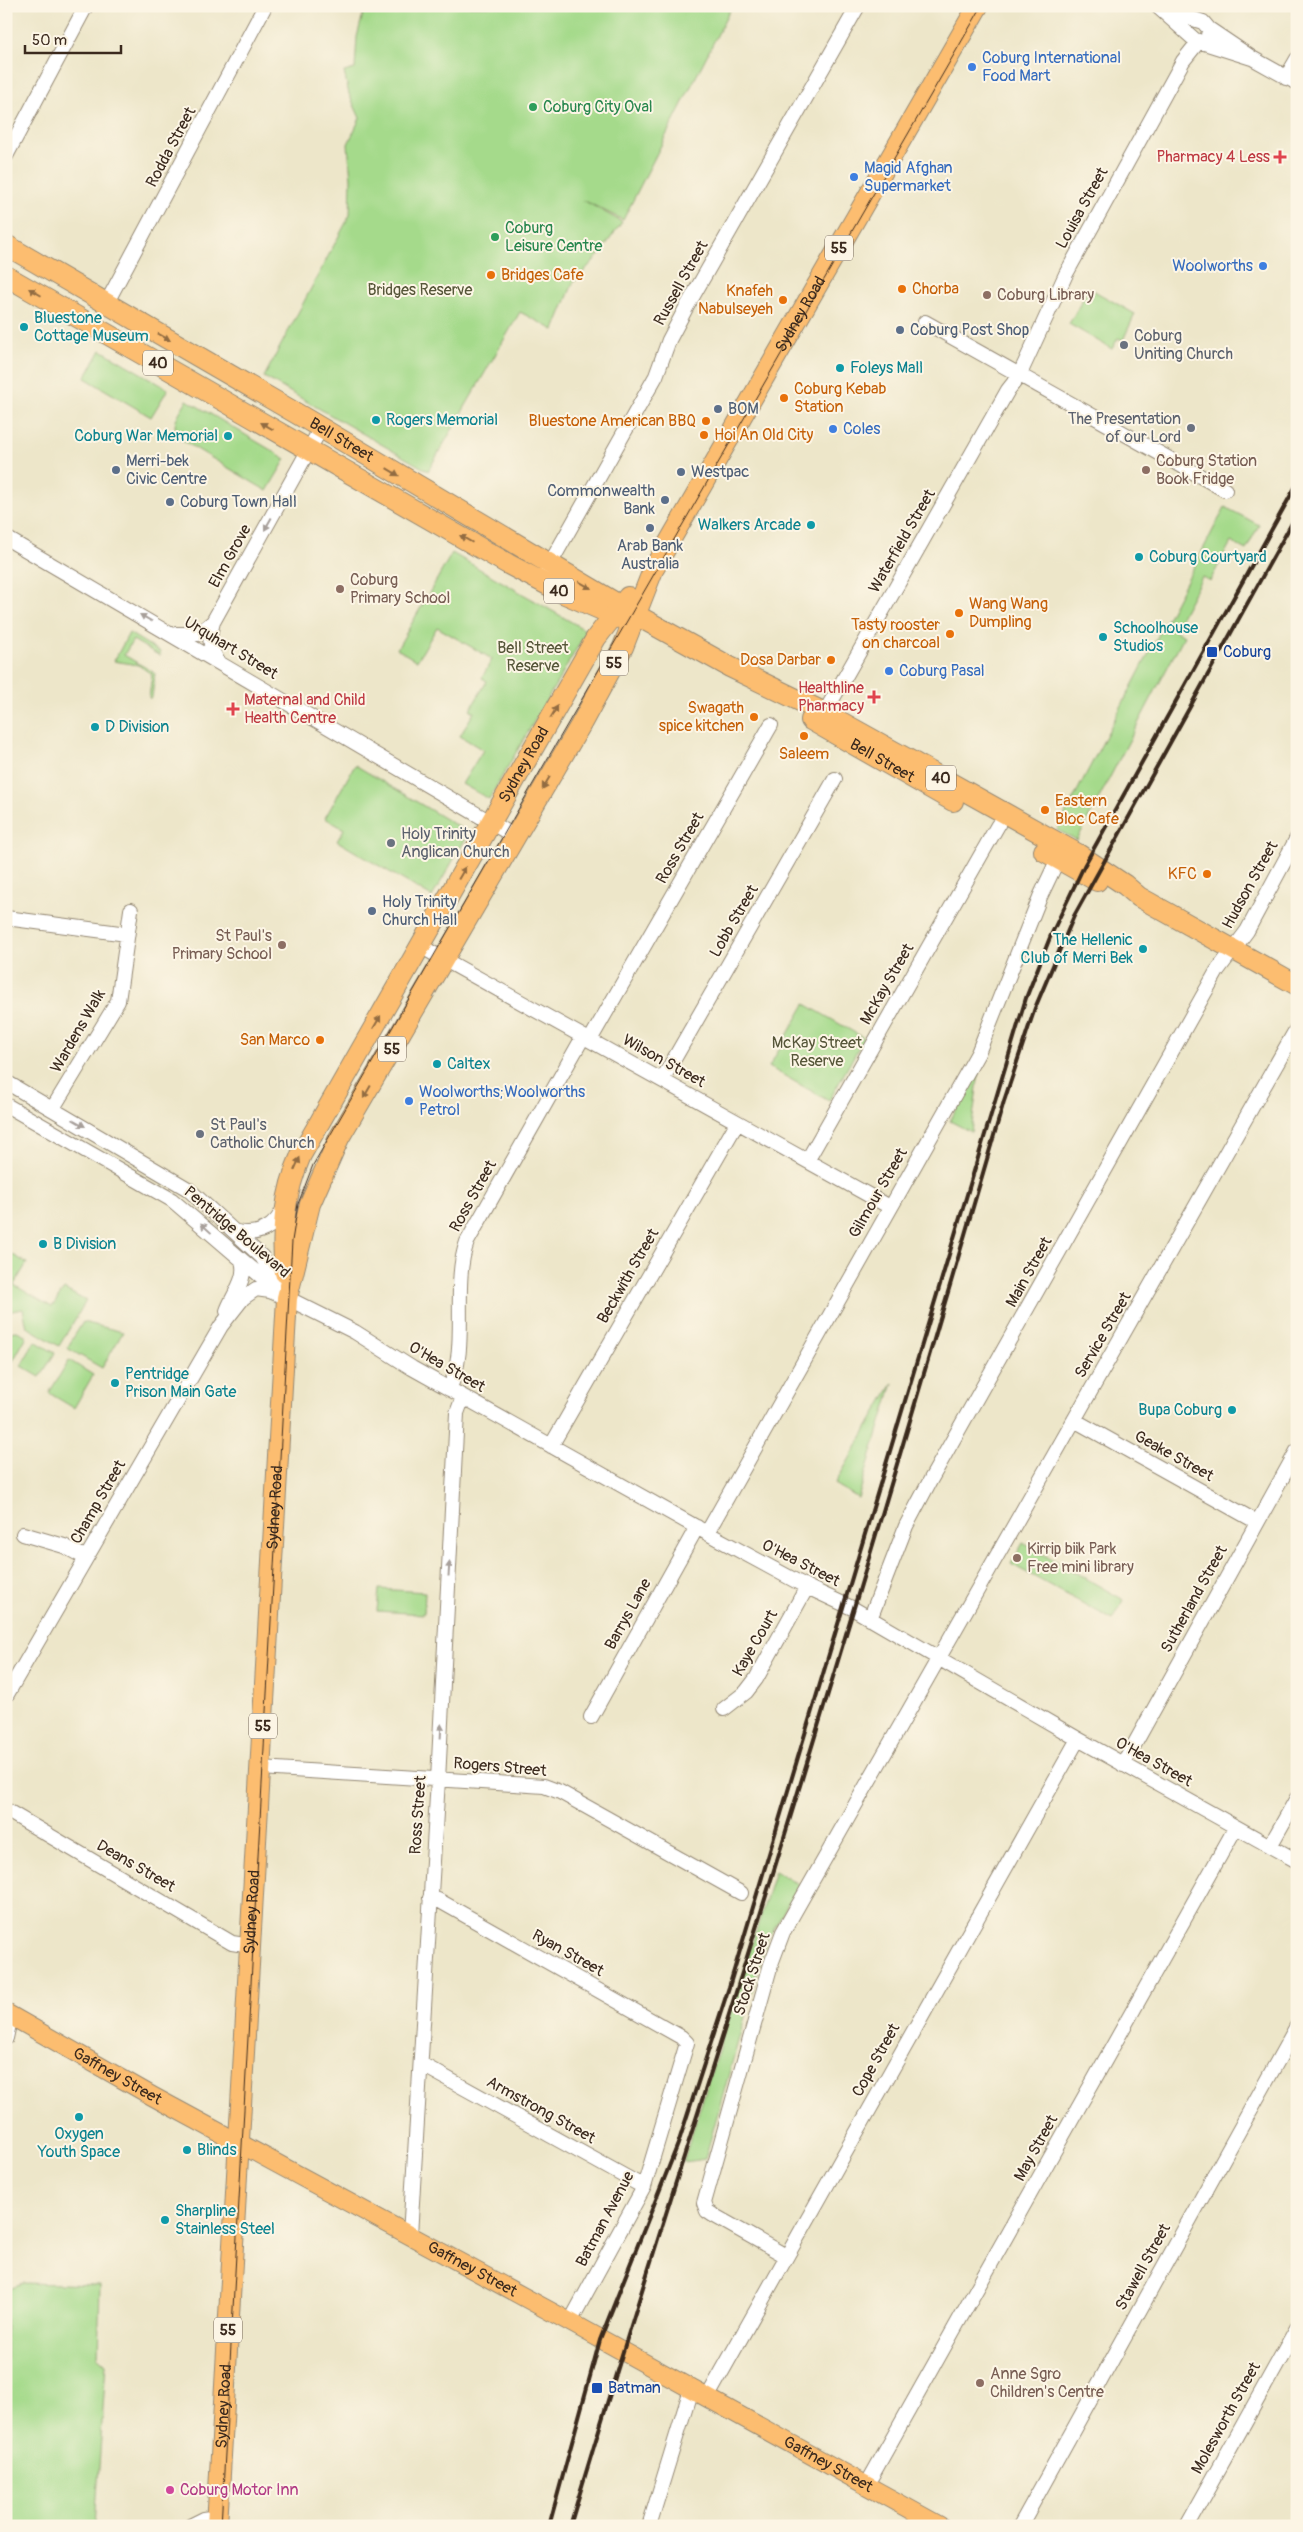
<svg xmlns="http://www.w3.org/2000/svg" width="1303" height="2532" viewBox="0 0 1303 2532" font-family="Pangolin,sans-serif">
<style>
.green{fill:#a5da8b;stroke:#708254}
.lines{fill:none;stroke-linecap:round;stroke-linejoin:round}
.minor-casing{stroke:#948874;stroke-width:16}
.major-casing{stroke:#948874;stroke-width:20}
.highway-casing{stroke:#948874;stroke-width:22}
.minor{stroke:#fff;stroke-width:14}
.major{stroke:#fcbd6f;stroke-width:18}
.highway{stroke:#fcbd6f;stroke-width:20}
.tram{stroke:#3b2a1e;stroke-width:1}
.rail{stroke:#3b2a1e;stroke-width:4}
.oneway{fill:#926c42}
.oneway2{fill:#a79f9a}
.shop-dot{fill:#3f7fe0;stroke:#fcf5e5;stroke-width:2}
.leisure-dot{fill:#2e9e5b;stroke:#fcf5e5;stroke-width:2}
.health-dot{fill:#e0444e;stroke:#fcf5e5;stroke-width:2}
.food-dot{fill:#e8710a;stroke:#fcf5e5;stroke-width:2}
.education-dot{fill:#8d6e63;stroke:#fcf5e5;stroke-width:2}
.culture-dot{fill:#0f9aa8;stroke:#fcf5e5;stroke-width:2}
.service-dot{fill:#5c6f8a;stroke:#fcf5e5;stroke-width:2}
.worship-dot{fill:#6b7280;stroke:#fcf5e5;stroke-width:2}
.transit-dot{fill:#1a4fb4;stroke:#fcf5e5;stroke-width:2}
.hotel-dot{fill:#d1479c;stroke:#fcf5e5;stroke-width:2}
.labels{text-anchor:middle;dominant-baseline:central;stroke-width:4;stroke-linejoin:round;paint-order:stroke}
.shield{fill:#fcf5e5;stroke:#75675a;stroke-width:1}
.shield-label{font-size:15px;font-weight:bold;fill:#3b2a1e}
.shop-label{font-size:16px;fill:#366cbe;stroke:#fcf5e5;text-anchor:start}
.leisure-label{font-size:16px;fill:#27864d;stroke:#fcf5e5;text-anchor:start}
.street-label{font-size:16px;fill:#3b2a1e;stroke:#fcf5e5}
.health-label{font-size:16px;fill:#be3a42;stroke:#fcf5e5;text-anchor:end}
.food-label{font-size:16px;fill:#c56008;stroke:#fcf5e5;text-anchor:end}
.park-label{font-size:16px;fill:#565639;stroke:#fcf5e5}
.education-label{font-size:16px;fill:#785e54;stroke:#fcf5e5;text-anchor:start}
.culture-label{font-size:16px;fill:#0d838f;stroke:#fcf5e5;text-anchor:start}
.service-label{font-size:16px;fill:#4e5e75;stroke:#fcf5e5;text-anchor:start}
.worship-label{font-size:16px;fill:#5b616d;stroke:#fcf5e5;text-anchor:start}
.transit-label{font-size:16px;fill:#164399;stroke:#fcf5e5;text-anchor:start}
.hotel-label{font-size:16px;fill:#b23c85;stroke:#fcf5e5;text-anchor:start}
</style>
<rect width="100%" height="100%" fill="#fcf5e5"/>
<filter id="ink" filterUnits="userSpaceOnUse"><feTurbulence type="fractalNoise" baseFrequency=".02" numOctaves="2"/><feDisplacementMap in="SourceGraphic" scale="10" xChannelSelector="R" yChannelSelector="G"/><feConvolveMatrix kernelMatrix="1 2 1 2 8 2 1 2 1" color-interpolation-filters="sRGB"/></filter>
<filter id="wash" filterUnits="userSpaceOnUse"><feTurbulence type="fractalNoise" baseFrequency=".0096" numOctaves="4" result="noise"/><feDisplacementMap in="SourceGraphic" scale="20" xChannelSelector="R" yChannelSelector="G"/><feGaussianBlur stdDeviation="1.12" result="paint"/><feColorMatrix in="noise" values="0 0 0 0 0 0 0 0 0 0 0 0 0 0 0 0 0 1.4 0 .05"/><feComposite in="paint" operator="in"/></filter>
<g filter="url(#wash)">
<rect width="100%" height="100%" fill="#ede6c9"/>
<path class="green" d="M365,6H732L623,220L583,200L622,222L598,256L573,283L554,330L520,312L428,471L264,377L350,215L351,179L348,144L360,118L349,94L344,72L355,69L357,37Z
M1089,288L1135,314L1123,340L1118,338L1112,349L1069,324Z
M101,350L168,389L151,417L85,378Z
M187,400L286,459L267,491L180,439C169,424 179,414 187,400Z
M1225,507L1259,525L1246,550L1231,542L1210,581L1202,577L1174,630L1184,636L1077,840L1057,830Z
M452,553L587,631L489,799L462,784L483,750L460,736L474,712L470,710L487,681L482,678L492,659L437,627L417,661L397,649Z
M129,633L160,652V656L133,640L124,655L155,673L152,698H149L152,674L138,665L114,661Z
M355,765L469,833L432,897L337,841L344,829L325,818Z
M805,1004L864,1038L829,1101L769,1067Z
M980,1065L971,1132L950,1121Z
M6,1251L27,1263L14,1285L52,1307L64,1289L86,1301L59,1346L27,1327L23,1309L6,1312Z
M83,1322L123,1332L102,1368L67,1348Z
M17,1331L27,1336L13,1361L6,1357V1332Z
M35,1341L55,1353L40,1377L21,1366Z
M69,1360L93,1375L74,1408L49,1393Z
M893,1383L858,1498L835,1484Z
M1023,1543L1124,1600L1113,1620L1011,1564Z
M379,1589L425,1592L424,1614L377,1611Z
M775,1871L799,1885L766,1942L705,2159L683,2162Z
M23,2283L100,2285L98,2357L106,2364L95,2526H6V2289Z"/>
</g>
<g filter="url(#ink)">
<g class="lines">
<g class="minor-casing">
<path id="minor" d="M1158,7L1195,40L1252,58
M1168,11L1203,22L1209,29L1208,36
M1209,29L1252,58L1297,83
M1286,78L1297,59
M6,156L86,6
M106,304L265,6
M925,322L1225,490
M6,538L514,836
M546,571L656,376L669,340L686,308L858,6
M176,634H198L213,622
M217,660C209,646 209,637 213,622L321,428
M820,721L1008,390L1019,376L1066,274L1183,61L1199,41
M6,918L127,934
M420,946L890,1207
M590,1040L771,725
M662,1080L835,779
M6,1082L188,1189L262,1257L287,1298
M6,1105L172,1200L277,1290
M53,1108L118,1001L131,910
M807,1161L998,825
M237,1232C258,1236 276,1228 284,1207
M227,1311C232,1296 248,1278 242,1261
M449,1389C470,1348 451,1286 467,1242L583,1037
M1074,1420L1257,1522
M551,1446L737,1123
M707,1533L978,1053L1040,897L1058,859
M23,1534L64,1546L86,1558
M870,1619L906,1526L931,1479L1217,971L1247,931L1297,838
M6,1696L221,1326L243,1298L256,1289L270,1291L287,1298L355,1332L412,1368L707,1533L807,1587L852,1608L1078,1739L1297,1861
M724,1709L746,1692L756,1679L807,1587
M591,1717L697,1527
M1123,1765L1297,1451
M261,1768L544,1786L560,1792L741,1893
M6,1810L232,1943L251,1946
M1270,1846L1297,1798
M430,1898L438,1900L681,2037L687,2043L644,2187L570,2322
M6,2038L11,2015
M421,2064L644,2187
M410,2235L438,1780L457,1413L463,1397
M786,2256L713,2215L707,2211L704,2203L771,1964L783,1932L1297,1028
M707,2398L1078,1739
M866,2486L1236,1827
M190,2526L204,2519L218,2517
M649,2526L691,2389
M1020,2526L1297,2026
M1187,2526L1297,2328"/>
</g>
<g class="major-casing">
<g id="major">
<path id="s1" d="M6,2013L152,2096L570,2322L940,2526"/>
</g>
</g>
<g class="highway-casing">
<g id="highway">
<path id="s2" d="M6,245L306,419L636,615L730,667L825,713L1078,854L1125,885L1139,897L1297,985"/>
<path d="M6,276L508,564L565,594L625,620"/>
<path id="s3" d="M811,720L953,801"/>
<path d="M1044,851L1097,881"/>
<path id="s4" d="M285,1273C281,1232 284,1194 301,1155L596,638L628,597"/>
<path id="s5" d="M217,2526L287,1298L310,1204L339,1138L580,726L623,647L653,570L978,6"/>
</g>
</g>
<use href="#minor" class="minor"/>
<use href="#major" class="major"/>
<use href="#highway" class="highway"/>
<path class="tram" d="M221,2526L292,1241L298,1204L313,1165L982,6"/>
<path class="rail" d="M549,2526L600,2340L678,2144L729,1987L1026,998L1051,935L1084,866L1297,484
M570,2526C615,2375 662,2225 710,2075C812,1752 909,1427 1004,1101L1035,1008L1074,916L1297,514"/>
</g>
<defs><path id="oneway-solid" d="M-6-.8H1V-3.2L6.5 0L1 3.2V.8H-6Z" transform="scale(1.25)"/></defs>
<g class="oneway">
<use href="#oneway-solid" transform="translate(35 292) rotate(-150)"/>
<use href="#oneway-solid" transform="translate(164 337) rotate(30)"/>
<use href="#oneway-solid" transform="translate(267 426) rotate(-150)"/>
<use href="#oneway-solid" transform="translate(393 472) rotate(31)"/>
<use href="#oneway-solid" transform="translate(466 539) rotate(-150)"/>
<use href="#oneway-solid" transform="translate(585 585) rotate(30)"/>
<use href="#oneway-solid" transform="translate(554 712) rotate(-60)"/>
<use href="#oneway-solid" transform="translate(546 783) rotate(121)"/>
<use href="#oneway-solid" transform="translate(462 873) rotate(-60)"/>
<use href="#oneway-solid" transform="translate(377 1022) rotate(-60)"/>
<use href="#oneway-solid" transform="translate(367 1092) rotate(120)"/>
<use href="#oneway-solid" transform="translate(297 1164) rotate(-66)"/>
</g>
<g class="oneway2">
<use href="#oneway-solid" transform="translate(268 524) rotate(119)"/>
<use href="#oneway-solid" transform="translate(146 618) rotate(-150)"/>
<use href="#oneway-solid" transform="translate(79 1123) rotate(30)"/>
<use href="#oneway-solid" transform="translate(206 1228) rotate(-137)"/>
<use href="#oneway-solid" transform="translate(449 1569) rotate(-86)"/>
<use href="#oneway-solid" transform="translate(441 1731) rotate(-87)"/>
</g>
</g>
<g class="shop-dot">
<circle cx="972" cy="67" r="5"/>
<circle cx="854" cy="177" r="5"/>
<circle cx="1263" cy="266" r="5"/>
<circle cx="833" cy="429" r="5"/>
<circle cx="889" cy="671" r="5"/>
<circle cx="409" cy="1101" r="5"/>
</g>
<g class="leisure-dot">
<circle cx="533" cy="107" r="5"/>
<circle cx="495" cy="237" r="5"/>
</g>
<g class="health-dot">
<path d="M1277.5 149.5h5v5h5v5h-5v5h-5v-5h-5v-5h5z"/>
<path d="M871.5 689.5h5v5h5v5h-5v5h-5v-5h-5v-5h5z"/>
<path d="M230.5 701.5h5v5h5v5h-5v5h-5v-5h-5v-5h5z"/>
</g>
<g class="food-dot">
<circle cx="491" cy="275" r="5"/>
<circle cx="902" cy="289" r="5"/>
<circle cx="783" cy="300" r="5"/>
<circle cx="784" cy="398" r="5"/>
<circle cx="706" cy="421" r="5"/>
<circle cx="704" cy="435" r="5"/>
<circle cx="959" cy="613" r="5"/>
<circle cx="950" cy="634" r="5"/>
<circle cx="831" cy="660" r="5"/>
<circle cx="754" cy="717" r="5"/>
<circle cx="804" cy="736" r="5"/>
<circle cx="1045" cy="810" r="5"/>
<circle cx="1207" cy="874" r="5"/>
<circle cx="320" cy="1040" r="5"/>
</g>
<g class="education-dot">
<circle cx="987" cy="295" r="5"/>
<circle cx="1146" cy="470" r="5"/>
<circle cx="340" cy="589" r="5"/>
<circle cx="282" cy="945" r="5"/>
<circle cx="1017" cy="1558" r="5"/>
<circle cx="980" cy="2383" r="5"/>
</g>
<g class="culture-dot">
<circle cx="24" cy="327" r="5"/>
<circle cx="840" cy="368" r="5"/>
<circle cx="376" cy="420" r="5"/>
<circle cx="228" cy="436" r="5"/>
<circle cx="811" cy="525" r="5"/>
<circle cx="1139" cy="557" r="5"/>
<circle cx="1103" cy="637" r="5"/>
<circle cx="95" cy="727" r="5"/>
<circle cx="1143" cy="949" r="5"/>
<circle cx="437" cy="1064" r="5"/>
<circle cx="43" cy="1244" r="5"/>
<circle cx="115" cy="1383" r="5"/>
<circle cx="1232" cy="1410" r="5"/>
<circle cx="79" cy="2117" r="5"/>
<circle cx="187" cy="2150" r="5"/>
<circle cx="165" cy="2220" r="5"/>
</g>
<g class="service-dot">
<circle cx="900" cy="330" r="5"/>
<circle cx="718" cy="409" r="5"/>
<circle cx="116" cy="470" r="5"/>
<circle cx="681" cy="472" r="5"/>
<circle cx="665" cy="500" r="5"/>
<circle cx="170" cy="502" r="5"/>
<circle cx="650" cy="528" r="5"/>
<circle cx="372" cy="911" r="5"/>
</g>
<g class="worship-dot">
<circle cx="1124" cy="345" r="5"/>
<circle cx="1191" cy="428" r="5"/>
<circle cx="391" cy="843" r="5"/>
<circle cx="200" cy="1134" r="5"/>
</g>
<g class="transit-dot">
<rect x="1206" y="646" width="12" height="12" rx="2.5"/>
<rect x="591" y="2382" width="12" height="12" rx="2.5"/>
</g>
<circle class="hotel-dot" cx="170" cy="2490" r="5"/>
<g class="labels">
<g class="shield">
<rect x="825" y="235.5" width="28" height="25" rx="4"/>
<rect x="143" y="350.5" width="30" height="25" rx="4"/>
<rect x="544" y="578.5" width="30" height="25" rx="4"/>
<rect x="600" y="650.5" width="28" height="25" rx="4"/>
<rect x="926" y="765.5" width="30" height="25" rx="4"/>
<rect x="378" y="1036.5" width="28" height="25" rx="4"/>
<rect x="249" y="1713.5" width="28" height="25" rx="4"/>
<rect x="214" y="2317.5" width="28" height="25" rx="4"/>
</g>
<g class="shield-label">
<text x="839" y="248">55</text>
<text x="158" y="363">40</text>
<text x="559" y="591">40</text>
<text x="614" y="663">55</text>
<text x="941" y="778">40</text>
<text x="392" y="1049">55</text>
<text x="263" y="1726">55</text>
<text x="228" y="2330">55</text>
</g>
<g class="shop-label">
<text x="982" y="58">Coburg International<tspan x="982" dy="18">Food Mart</tspan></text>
<text x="864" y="168">Magid Afghan<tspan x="864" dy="18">Supermarket</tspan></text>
<text x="1253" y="266" text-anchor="end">Woolworths</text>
<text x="843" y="429">Coles</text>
<text x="899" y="671">Coburg Pasal</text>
<text x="419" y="1092">Woolworths;Woolworths<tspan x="419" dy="18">Petrol</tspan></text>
</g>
<g class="leisure-label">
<text x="543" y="107">Coburg City Oval</text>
<text x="505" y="228">Coburg<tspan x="505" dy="18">Leisure Centre</tspan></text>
</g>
<g class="street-label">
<text transform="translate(171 147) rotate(-62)">Rodda Street</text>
<text transform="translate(1082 208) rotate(-61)">Louisa Street</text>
<text transform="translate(681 283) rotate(-61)">Russell Street</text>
<text stroke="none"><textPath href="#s5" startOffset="2344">Sydney Road</textPath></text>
<text stroke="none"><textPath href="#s2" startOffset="388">Bell Street</textPath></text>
<text transform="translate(902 541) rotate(-60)">Waterfield Street</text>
<text transform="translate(230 556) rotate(-61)">Elm Grove</text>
<text transform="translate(231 648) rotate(31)">Urquhart Street</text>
<text stroke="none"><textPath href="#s3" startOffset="82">Bell Street</textPath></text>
<text stroke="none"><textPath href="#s4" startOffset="570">Sydney Road</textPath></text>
<text transform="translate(680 848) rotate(-60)">Ross Street</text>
<text transform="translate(1250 885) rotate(-61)">Hudson Street</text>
<text transform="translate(734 921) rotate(-60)">Lobb Street</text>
<text transform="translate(887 984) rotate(-60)">McKay Street</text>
<text transform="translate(78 1031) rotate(-60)">Wardens Walk</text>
<text transform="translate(664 1061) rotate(29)">Wilson Street</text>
<text transform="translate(878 1193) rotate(-60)">Gilmour Street</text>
<text transform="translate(473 1196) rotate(-61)">Ross Street</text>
<text transform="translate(237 1232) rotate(40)">Pentridge Boulevard</text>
<text transform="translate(1029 1272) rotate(-61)">Main Street</text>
<text transform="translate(628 1276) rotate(-60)">Beckwith Street</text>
<text transform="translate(1103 1335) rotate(-60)">Service Street</text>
<text transform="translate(447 1367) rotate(30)">O'Hea Street</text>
<text transform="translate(1174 1456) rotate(29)">Geake Street</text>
<text transform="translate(98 1502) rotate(-60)">Champ Street</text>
<text stroke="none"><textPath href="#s5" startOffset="1020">Sydney Road</textPath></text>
<text transform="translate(801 1563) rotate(27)">O'Hea Street</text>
<text transform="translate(1194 1599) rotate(-61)">Sutherland Street</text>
<text transform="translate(628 1614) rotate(-61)">Barrys Lane</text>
<text transform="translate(755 1643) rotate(-60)">Kaye Court</text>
<text transform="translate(1154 1762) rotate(29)">O'Hea Street</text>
<text transform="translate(500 1767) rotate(5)">Rogers Street</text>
<text transform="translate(418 1815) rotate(-86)">Ross Street</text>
<text transform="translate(136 1866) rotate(30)">Deans Street</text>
<text stroke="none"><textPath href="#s5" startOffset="615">Sydney Road</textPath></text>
<text transform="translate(568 1953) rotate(29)">Ryan Street</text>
<text transform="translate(752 1974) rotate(-72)">Stock Street</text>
<text transform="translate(876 2060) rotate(-61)">Cope Street</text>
<text stroke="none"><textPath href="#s1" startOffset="128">Gaffney Street</textPath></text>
<text transform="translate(541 2110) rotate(29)">Armstrong Street</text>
<text transform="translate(1036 2148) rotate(-61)">May Street</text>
<text transform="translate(605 2219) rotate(-62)">Batman Avenue</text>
<text transform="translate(1143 2267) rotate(-61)">Stawell Street</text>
<text stroke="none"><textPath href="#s1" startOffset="532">Gaffney Street</textPath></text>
<text stroke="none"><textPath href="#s5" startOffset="120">Sydney Road</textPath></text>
<text transform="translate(1226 2418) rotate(-61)">Molesworth Street</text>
<text stroke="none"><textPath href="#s1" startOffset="938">Gaffney Street</textPath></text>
</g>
<g class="health-label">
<text x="1270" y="157">Pharmacy 4 Less</text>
<text x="864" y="688">Healthline<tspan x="864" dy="18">Pharmacy</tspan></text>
<text x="244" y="700" text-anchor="start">Maternal and Child<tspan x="244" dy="18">Health Centre</tspan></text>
</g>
<g class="food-label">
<text x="501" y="275" text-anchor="start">Bridges Cafe</text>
<text x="912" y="289" text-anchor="start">Chorba</text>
<text x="773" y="291">Knafeh<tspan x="773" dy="18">Nabulseyeh</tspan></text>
<text x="794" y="389" text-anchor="start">Coburg Kebab<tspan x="794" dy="18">Station</tspan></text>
<text x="696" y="421">Bluestone American BBQ</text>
<text x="714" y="435" text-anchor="start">Hoi An Old City</text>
<text x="969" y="604" text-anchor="start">Wang Wang<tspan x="969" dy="18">Dumpling</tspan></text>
<text x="940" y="625">Tasty rooster<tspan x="940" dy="18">on charcoal</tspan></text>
<text x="821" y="660">Dosa Darbar</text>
<text x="744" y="708">Swagath<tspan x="744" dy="18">spice kitchen</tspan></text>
<text x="804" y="754" text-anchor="middle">Saleem</text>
<text x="1055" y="801" text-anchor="start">Eastern<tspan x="1055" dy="18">Bloc Cafe</tspan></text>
<text x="1197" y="874">KFC</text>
<text x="310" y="1040">San Marco</text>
</g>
<g class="park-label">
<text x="420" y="290">Bridges Reserve</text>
<text x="533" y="648">Bell Street<tspan x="533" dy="18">Reserve</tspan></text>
<text x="817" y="1043">McKay Street<tspan x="817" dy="18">Reserve</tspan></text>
</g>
<g class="education-label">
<text x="997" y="295">Coburg Library</text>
<text x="1156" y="461">Coburg Station<tspan x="1156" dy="18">Book Fridge</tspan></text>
<text x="350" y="580">Coburg<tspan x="350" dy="18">Primary School</tspan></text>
<text x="272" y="936" text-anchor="end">St Paul's<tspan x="272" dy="18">Primary School</tspan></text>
<text x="1027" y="1549">Kirrip biik Park<tspan x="1027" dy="18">Free mini library</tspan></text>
<text x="990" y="2374">Anne Sgro<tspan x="990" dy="18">Children's Centre</tspan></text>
</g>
<g class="culture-label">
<text x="34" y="318">Bluestone<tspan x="34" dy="18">Cottage Museum</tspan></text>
<text x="850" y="368">Foleys Mall</text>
<text x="386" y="420">Rogers Memorial</text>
<text x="218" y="436" text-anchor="end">Coburg War Memorial</text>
<text x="801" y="525" text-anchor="end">Walkers Arcade</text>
<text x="1149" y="557">Coburg Courtyard</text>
<text x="1113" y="628">Schoolhouse<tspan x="1113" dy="18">Studios</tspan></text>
<text x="105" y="727">D Division</text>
<text x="1133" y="940" text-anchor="end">The Hellenic<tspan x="1133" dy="18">Club of Merri Bek</tspan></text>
<text x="447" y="1064">Caltex</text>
<text x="53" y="1244">B Division</text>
<text x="125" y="1374">Pentridge<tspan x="125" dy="18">Prison Main Gate</tspan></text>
<text x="1222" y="1410" text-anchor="end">Bupa Coburg</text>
<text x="79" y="2134" text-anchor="middle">Oxygen<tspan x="79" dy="18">Youth Space</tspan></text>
<text x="197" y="2150">Blinds</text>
<text x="175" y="2211">Sharpline<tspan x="175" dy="18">Stainless Steel</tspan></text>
</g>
<g class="service-label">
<text x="910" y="330">Coburg Post Shop</text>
<text x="728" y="409">BOM</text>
<text x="126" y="461">Merri-bek<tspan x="126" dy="18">Civic Centre</tspan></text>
<text x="691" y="472">Westpac</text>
<text x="655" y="491" text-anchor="end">Commonwealth<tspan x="655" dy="18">Bank</tspan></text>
<text x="180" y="502">Coburg Town Hall</text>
<text x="650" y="546" text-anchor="middle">Arab Bank<tspan x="650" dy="18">Australia</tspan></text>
<text x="382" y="902">Holy Trinity<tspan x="382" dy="18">Church Hall</tspan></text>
</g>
<g class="worship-label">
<text x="1134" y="336">Coburg<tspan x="1134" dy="18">Uniting Church</tspan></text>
<text x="1181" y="419" text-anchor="end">The Presentation<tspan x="1181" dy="18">of our Lord</tspan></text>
<text x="401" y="834">Holy Trinity<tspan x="401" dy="18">Anglican Church</tspan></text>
<text x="210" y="1125">St Paul's<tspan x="210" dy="18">Catholic Church</tspan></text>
</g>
<g class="transit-label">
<text x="1223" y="652">Coburg</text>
<text x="608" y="2388">Batman</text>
</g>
<g class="hotel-label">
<text x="180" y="2490">Coburg Motor Inn</text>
</g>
</g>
<rect width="1303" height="2532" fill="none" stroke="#fcf5e5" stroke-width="25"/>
<path d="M25 45v8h96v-8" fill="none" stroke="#3b2a1e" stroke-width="2.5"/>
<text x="32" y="45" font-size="15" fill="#3b2a1e" stroke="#fcf5e5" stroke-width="4" paint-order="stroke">50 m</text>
</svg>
